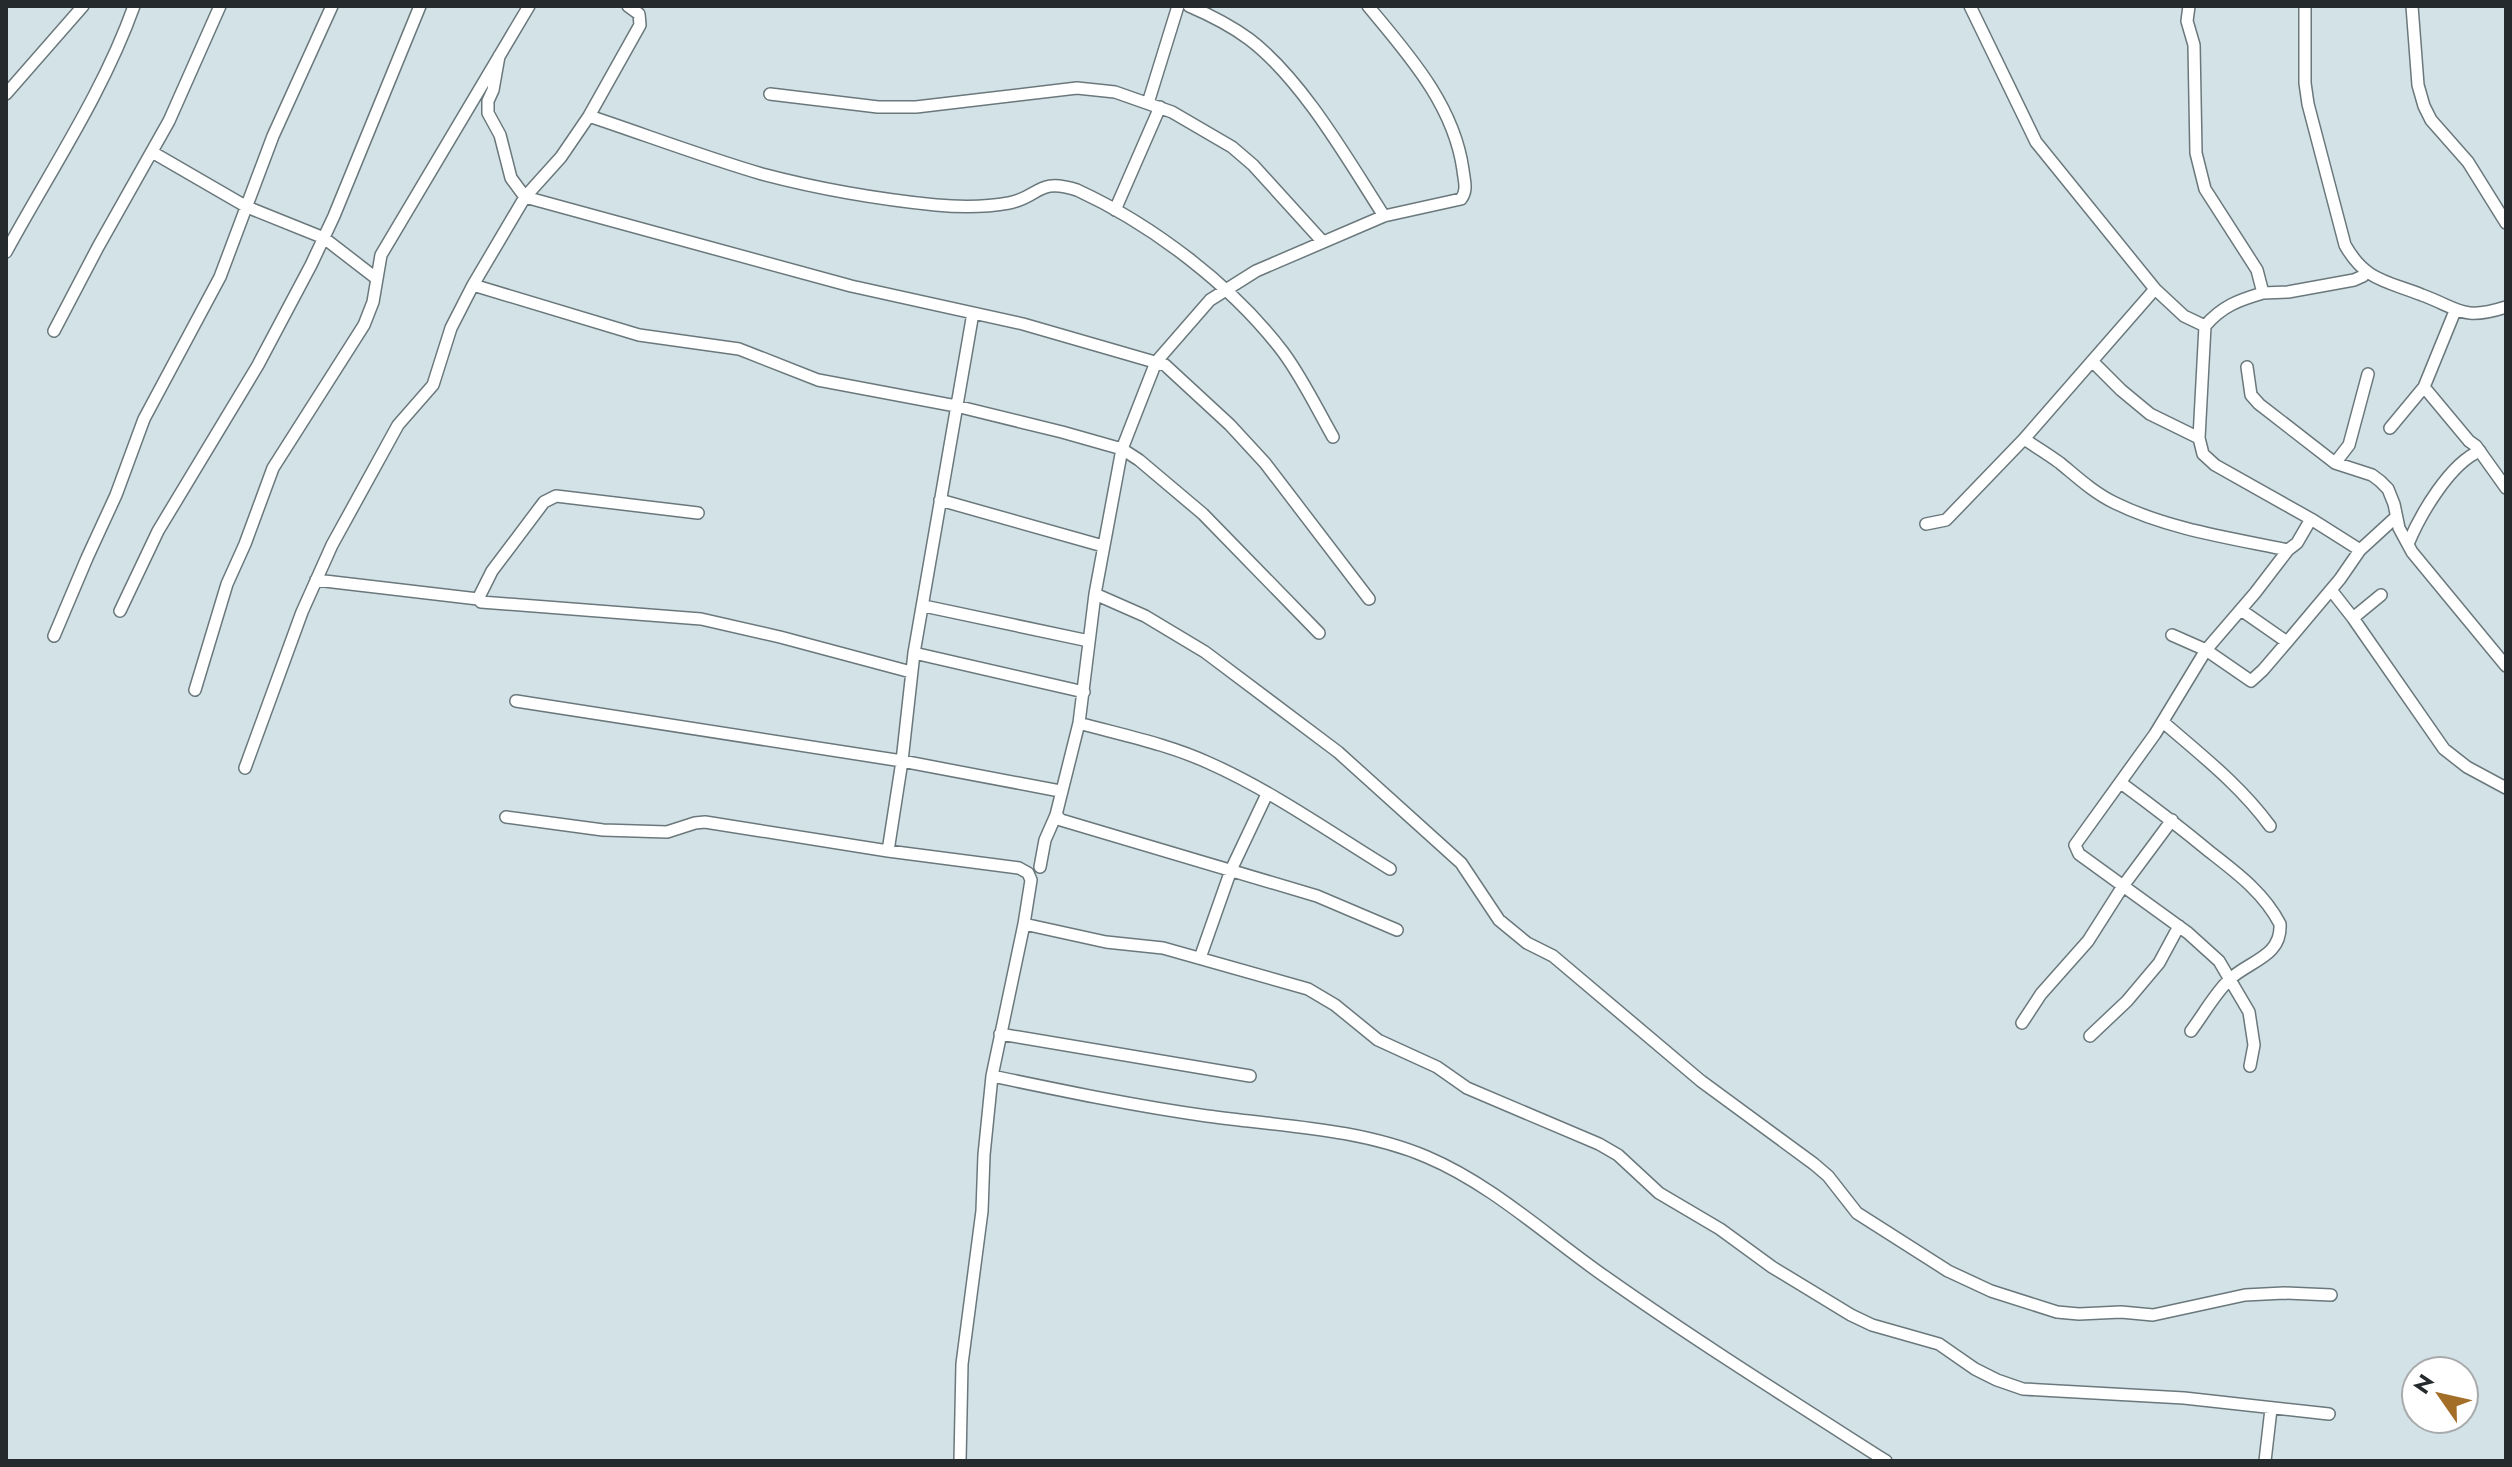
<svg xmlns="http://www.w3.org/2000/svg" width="2512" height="1467" viewBox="0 0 2512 1467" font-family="Jost,sans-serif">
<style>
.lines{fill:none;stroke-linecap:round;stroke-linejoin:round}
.minor-casing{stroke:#6a787c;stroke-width:14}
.minor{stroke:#fff;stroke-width:11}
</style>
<rect width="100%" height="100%" fill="#d3e2e7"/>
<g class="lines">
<g class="minor-casing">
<path id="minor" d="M1189,6C1210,15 1230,25 1249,39C1302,79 1348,160 1384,216
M1368,6C1408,54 1454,105 1463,170C1464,180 1468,190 1461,199L1384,216L1256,271L1210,300L1156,362L1122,449L1095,594L1079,723L1056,815L1061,820L1317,896L1397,930
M1970,6L2036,142L2155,289L2184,316L2205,326
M2189,6L2187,21L2194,45L2196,153L2205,189L2257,270L2263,293L2288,292L2354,280L2363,276L2366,272
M2305,6V83L2308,104L2345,245C2365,281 2387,281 2422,295C2460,309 2462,321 2506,307
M2412,6L2418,85L2424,106L2431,120L2468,162L2506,223
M499,56L493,90L488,101V113L500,135L511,178L525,197L851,286L1023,324L1165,365L1230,425L1265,463L1369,599
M6,94L83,6
M770,94L878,107H916L1077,88L1115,92L1172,112L1232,147L1253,165L1322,241
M1148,103L1178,6
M589,116C646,135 704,157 762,174C819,189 877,199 936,205C958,207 987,207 1009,203C1040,197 1037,177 1077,190C1153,225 1233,286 1283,352C1303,379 1317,409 1333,437
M152,152L247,207L324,238L377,279
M1115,210L1160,107
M6,252C50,171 103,93 134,6
M473,285L639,335L739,349L818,380L956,406L1062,432L1122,449L1139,460L1203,514L1319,633
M2263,293C2239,300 2222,306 2205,326L2199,438L2203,454L2215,465L2311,519L2360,550
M2455,311L2424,387L2469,441L2476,446L2506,488
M54,331L98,247L169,121L220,6
M2092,361L2121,390L2150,414L2199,438
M2247,367L2251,395L2259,404L2335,463L2372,475L2380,481L2388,489L2394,504L2399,528L2412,552L2506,666
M2390,428L2424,387
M2024,439C2036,447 2048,454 2060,463C2077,477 2094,493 2115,503C2168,529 2230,538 2288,550
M2335,463L2349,445L2368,374
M940,500L1103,546
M698,513L556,496L544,502L492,571L478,599L481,602L701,619L780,637L911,672
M1926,524L1946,520L2024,439L2155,289
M2408,544C2420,515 2450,463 2480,451
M316,580L478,599
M2331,590L2353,618
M1095,594L1145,616L1205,652L1338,752L1461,863L1499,920L1527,943L1553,956L1701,1081L1814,1164L1828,1176L1857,1213L1948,1271L1991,1291L2057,1312L2079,1314L2121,1312L2153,1315L2245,1295L2284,1293L2331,1295
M2381,595L2353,618L2355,621L2444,749L2467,767L2506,788
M924,606L1089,641
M2241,610L2287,642L2340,579L2360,550L2396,517
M120,611L158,531L258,365L311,265L334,216L420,6
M2172,635L2206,650L2251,681L2263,670L2287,642
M54,636L87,558L116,495L144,419L220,277L273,136L332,6
M914,653L1084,692
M195,690L227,584L245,544L273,468L364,325L373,302L381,255L529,6
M516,701L902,761L1060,791
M2163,722C2201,755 2240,785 2270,826
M1079,723C1122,735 1168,744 1209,763C1272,791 1331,833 1390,869
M245,768L302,612L332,545L398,425L433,385L451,328L473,285L525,197L561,157L589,116L640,25L639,14L628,6
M2121,783C2151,805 2181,828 2210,852C2237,873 2264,893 2280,924C2282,958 2247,961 2228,981C2214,995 2203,1015 2191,1031
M506,817L603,830L667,832L695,823L705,822L888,851L1019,868L1028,873L1031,880L1024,924L992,1076L984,1155L982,1211L962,1364L960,1461
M888,851L902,761L914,653L973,313
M1040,867L1045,840L1056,815
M1024,924L1106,942L1163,948L1308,989L1335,1005L1378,1040L1437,1067L1467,1088L1599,1144L1618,1155L1659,1193L1720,1229L1772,1267L1851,1315L1872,1325L1939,1344L1975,1369L1997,1380L2023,1389L2184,1398L2329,1414
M1200,958L1231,870L1267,794
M2022,1023L2041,994L2088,941L2123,886L2172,820
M1000,1034L1250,1076
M2090,1036L2127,1001L2159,963L2179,926
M2250,1066L2254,1045L2249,1012L2219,961L2188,933L2079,854L2075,845L2155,734L2206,650L2255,593L2288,550L2297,543L2311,519
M992,1076C1064,1091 1135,1106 1207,1116C1279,1126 1359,1128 1427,1157C1493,1185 1548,1237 1607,1278C1698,1342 1792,1401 1886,1461
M2265,1461L2271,1409"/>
</g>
<use href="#minor" class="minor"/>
</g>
<rect width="2512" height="1467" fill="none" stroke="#252b2d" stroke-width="16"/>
<g transform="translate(2440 1395) rotate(304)"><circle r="38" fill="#ffffff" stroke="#a8aaab" stroke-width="2"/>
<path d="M0-6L14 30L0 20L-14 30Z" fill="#a36e28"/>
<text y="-12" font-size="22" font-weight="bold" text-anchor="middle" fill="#252b2d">N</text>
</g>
</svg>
